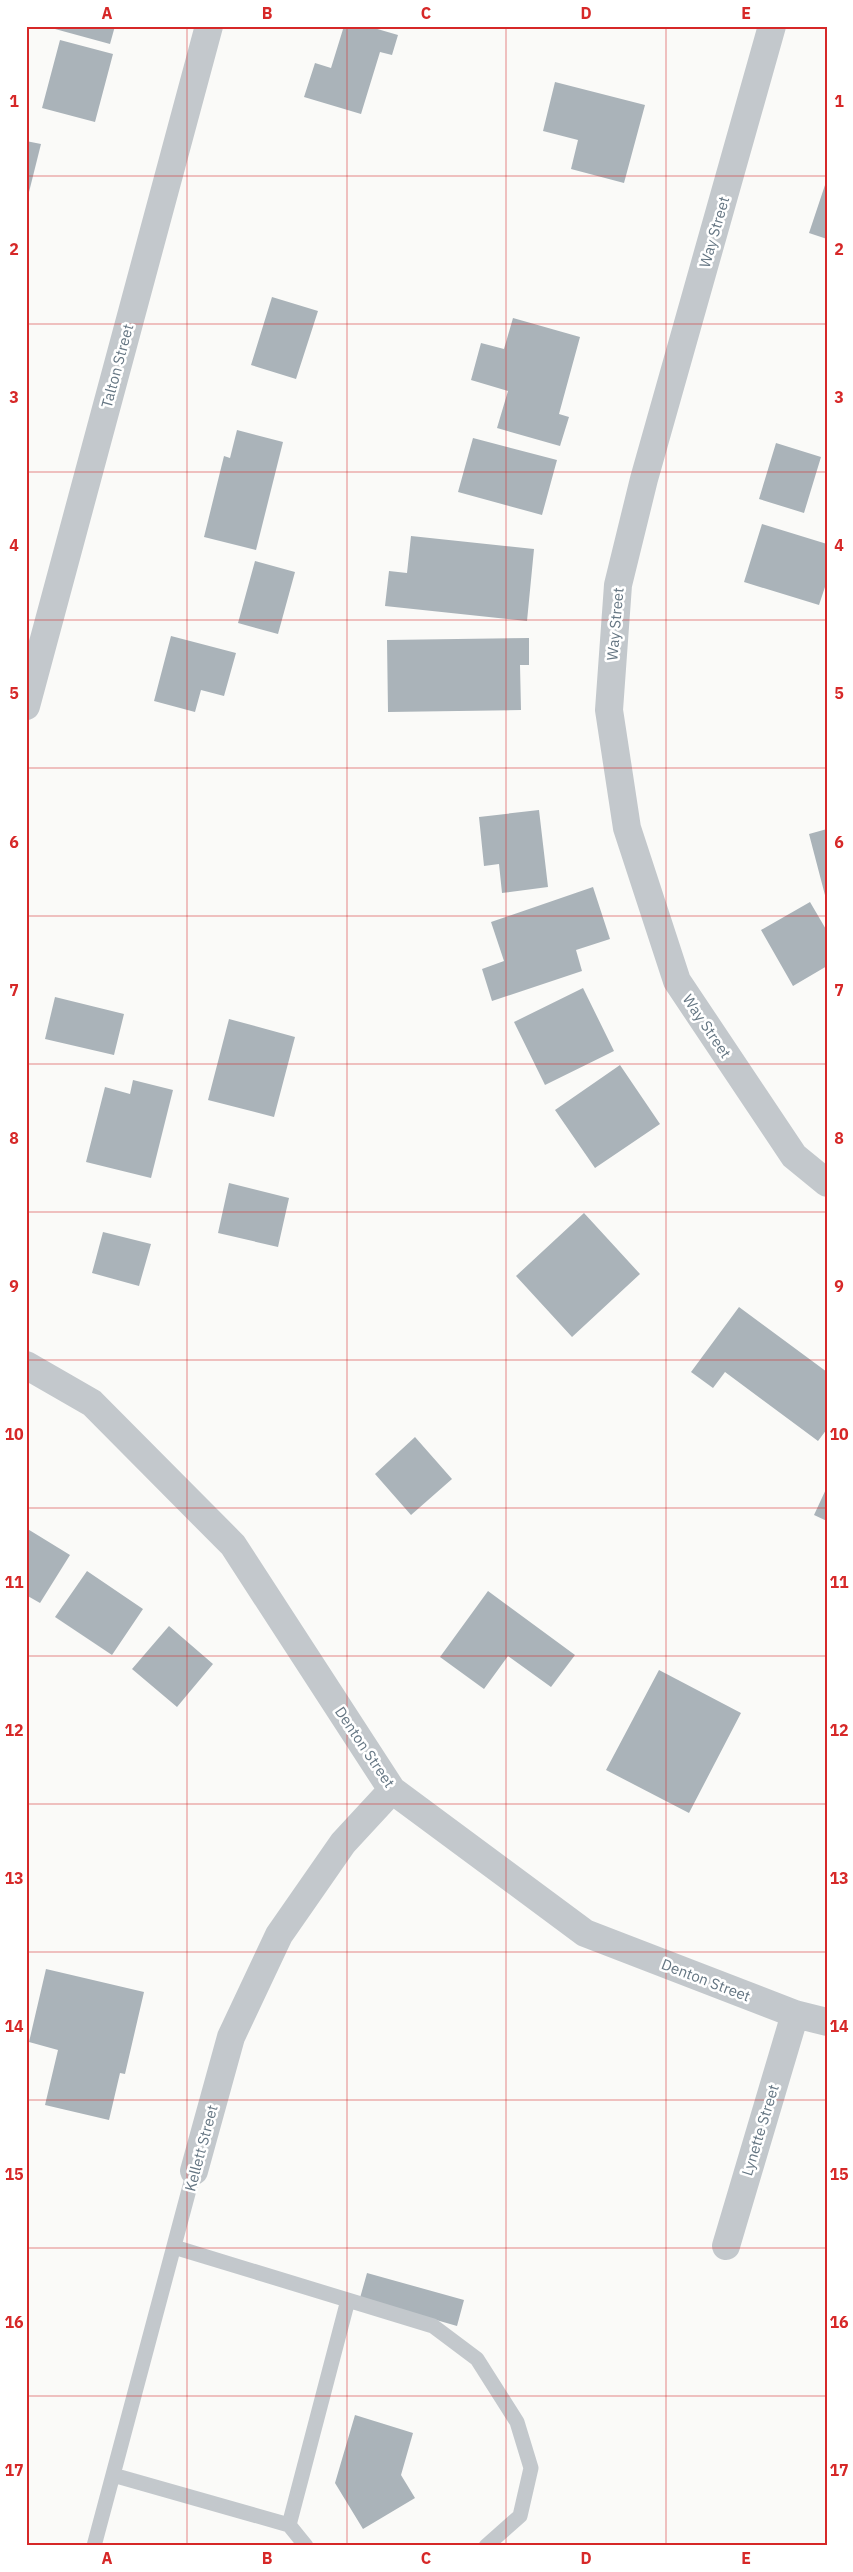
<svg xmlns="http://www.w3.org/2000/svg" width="853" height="2572" viewBox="0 0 853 2572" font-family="'IBM Plex Sans',sans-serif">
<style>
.building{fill:#aab3b9}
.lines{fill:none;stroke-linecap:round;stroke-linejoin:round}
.service{stroke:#c3c8cc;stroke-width:15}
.minor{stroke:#c3c8cc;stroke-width:28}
.grid{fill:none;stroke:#d62828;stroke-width:1;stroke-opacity:0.55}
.labels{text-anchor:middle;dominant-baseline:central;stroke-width:5;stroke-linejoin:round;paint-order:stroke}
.street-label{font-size:15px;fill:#657683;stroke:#fff}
.neatline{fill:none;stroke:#d62828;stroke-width:2}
.grid-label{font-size:16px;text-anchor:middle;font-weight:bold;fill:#d62828}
</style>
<rect width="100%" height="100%" fill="#fafaf8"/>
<path class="building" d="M56,26H115L110,44L55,29Z
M344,26H367L398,35L392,55L380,52L361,114L304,97L315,63L331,68Z
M60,40L113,54L95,122L42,108Z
M555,82L645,105L624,183L571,169L578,140L543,131Z
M26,141L41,144L27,200H26Z
M826,182L827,183V239L809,233Z
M272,297L318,311L296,379L251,365Z
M513,318L580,337L559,414L569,417L560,446L497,428L508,391L471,380L481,343L504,349Z
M237,430L283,442L256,550L204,537L224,456L230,458Z
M473,438L557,460L542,515L458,492Z
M776,443L821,457L804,513L759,499Z
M762,524L827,544V581L819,605L744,582Z
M411,536L534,549L527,621L385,606L389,571L407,573Z
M255,561L295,572L278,634L238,623Z
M171,636L236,653L224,696L201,690L195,712L154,701Z
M529,638V665H520L521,710L388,712L387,640Z
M539,810L548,887L502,893L499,864L484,866L479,817Z
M827,829V899H826L809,834Z
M593,887L610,939L576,950L582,971L492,1001L482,969L504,961L491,922Z
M810,902L827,931V966L793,986L761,930Z
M583,988L614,1051L545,1085L514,1022Z
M55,997L124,1014L114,1055L45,1039Z
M229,1019L295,1037L274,1117L208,1100Z
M620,1065L660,1124L595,1168L555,1110Z
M133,1080L173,1090L151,1178L86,1162L105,1087L130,1094Z
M229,1183L289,1198L278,1247L218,1233Z
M584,1213L640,1274L572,1337L516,1276Z
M103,1232L151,1244L139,1286L92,1273Z
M739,1307L827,1372V1429L818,1441L725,1372L713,1388L691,1372Z
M415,1437L452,1479L411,1515L375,1474Z
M827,1487V1521L814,1515Z
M26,1528L70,1555L40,1603L26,1595Z
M87,1571L143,1609L112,1655L55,1617Z
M488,1591L575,1655L551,1687L508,1656L484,1689L440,1657Z
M169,1626L213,1664L177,1707L132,1669Z
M659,1670L741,1713L689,1813L606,1770Z
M46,1969L144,1992L125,2074L120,2073L109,2120L45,2105L58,2050L29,2042Z
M367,2273L464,2300L457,2326L360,2298Z
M355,2415L413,2433L401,2475L415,2498L363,2529L335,2483Z"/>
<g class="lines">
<path class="service" d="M174,2247L433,2326L477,2359L517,2422L531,2468L520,2516L486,2546
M113,2475L289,2525L348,2300
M289,2525L306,2546
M94,2546L194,2171"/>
<path class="minor" d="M772,26L644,479L618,585L609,710L627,828L677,981L794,1156L827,1183
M26,706L209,26
M26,1365L92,1403L233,1545L392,1790L585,1933L795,2014L827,2022
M194,2171L231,2037L279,1935L343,1843L392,1790
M726,2246L795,2014"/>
</g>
<path class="grid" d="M187,26V2546M347,26V2546M506,26V2546M666,26V2546M26,176H827M26,324H827M26,472H827M26,620H827M26,768H827M26,916H827M26,1064H827M26,1212H827M26,1360H827M26,1508H827M26,1656H827M26,1804H827M26,1952H827M26,2100H827M26,2248H827M26,2396H827"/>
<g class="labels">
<g class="street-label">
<text transform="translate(714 232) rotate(-74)">Way Street</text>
<text transform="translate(117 366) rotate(-75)">Talton Street</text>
<text transform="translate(615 624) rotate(-85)">Way Street</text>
<text transform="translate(707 1026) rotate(56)">Way Street</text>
<text transform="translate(365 1747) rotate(56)">Denton Street</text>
<text transform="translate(706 1980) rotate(21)">Denton Street</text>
<text transform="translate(760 2130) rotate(-73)">Lynette Street</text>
<text transform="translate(201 2148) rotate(-75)">Kellett Street</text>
</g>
</g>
<rect width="853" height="2572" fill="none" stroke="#ffffff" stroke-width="55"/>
<rect x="28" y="28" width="798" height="2516" class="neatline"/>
<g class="grid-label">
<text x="107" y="19">A</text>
<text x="267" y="19">B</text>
<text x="426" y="19">C</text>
<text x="586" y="19">D</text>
<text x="746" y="19">E</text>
<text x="14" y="107">1</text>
<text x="839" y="107">1</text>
<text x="14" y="255">2</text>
<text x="839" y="255">2</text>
<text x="14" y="403">3</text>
<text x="839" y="403">3</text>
<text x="14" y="551">4</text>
<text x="839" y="551">4</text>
<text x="14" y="699">5</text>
<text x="839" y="699">5</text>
<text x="14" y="848">6</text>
<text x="839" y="848">6</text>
<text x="14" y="996">7</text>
<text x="839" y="996">7</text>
<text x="14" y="1144">8</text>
<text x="839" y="1144">8</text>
<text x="14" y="1292">9</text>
<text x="839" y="1292">9</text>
<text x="14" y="1440">10</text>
<text x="839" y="1440">10</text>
<text x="14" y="1588">11</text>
<text x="839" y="1588">11</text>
<text x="14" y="1736">12</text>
<text x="839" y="1736">12</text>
<text x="14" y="1884">13</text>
<text x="839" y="1884">13</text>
<text x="14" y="2032">14</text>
<text x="839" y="2032">14</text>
<text x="14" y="2180">15</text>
<text x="839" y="2180">15</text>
<text x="14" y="2328">16</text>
<text x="839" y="2328">16</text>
<text x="14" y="2476">17</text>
<text x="839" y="2476">17</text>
<text x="107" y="2564">A</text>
<text x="267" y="2564">B</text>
<text x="426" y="2564">C</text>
<text x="586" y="2564">D</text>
<text x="746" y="2564">E</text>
</g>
</svg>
